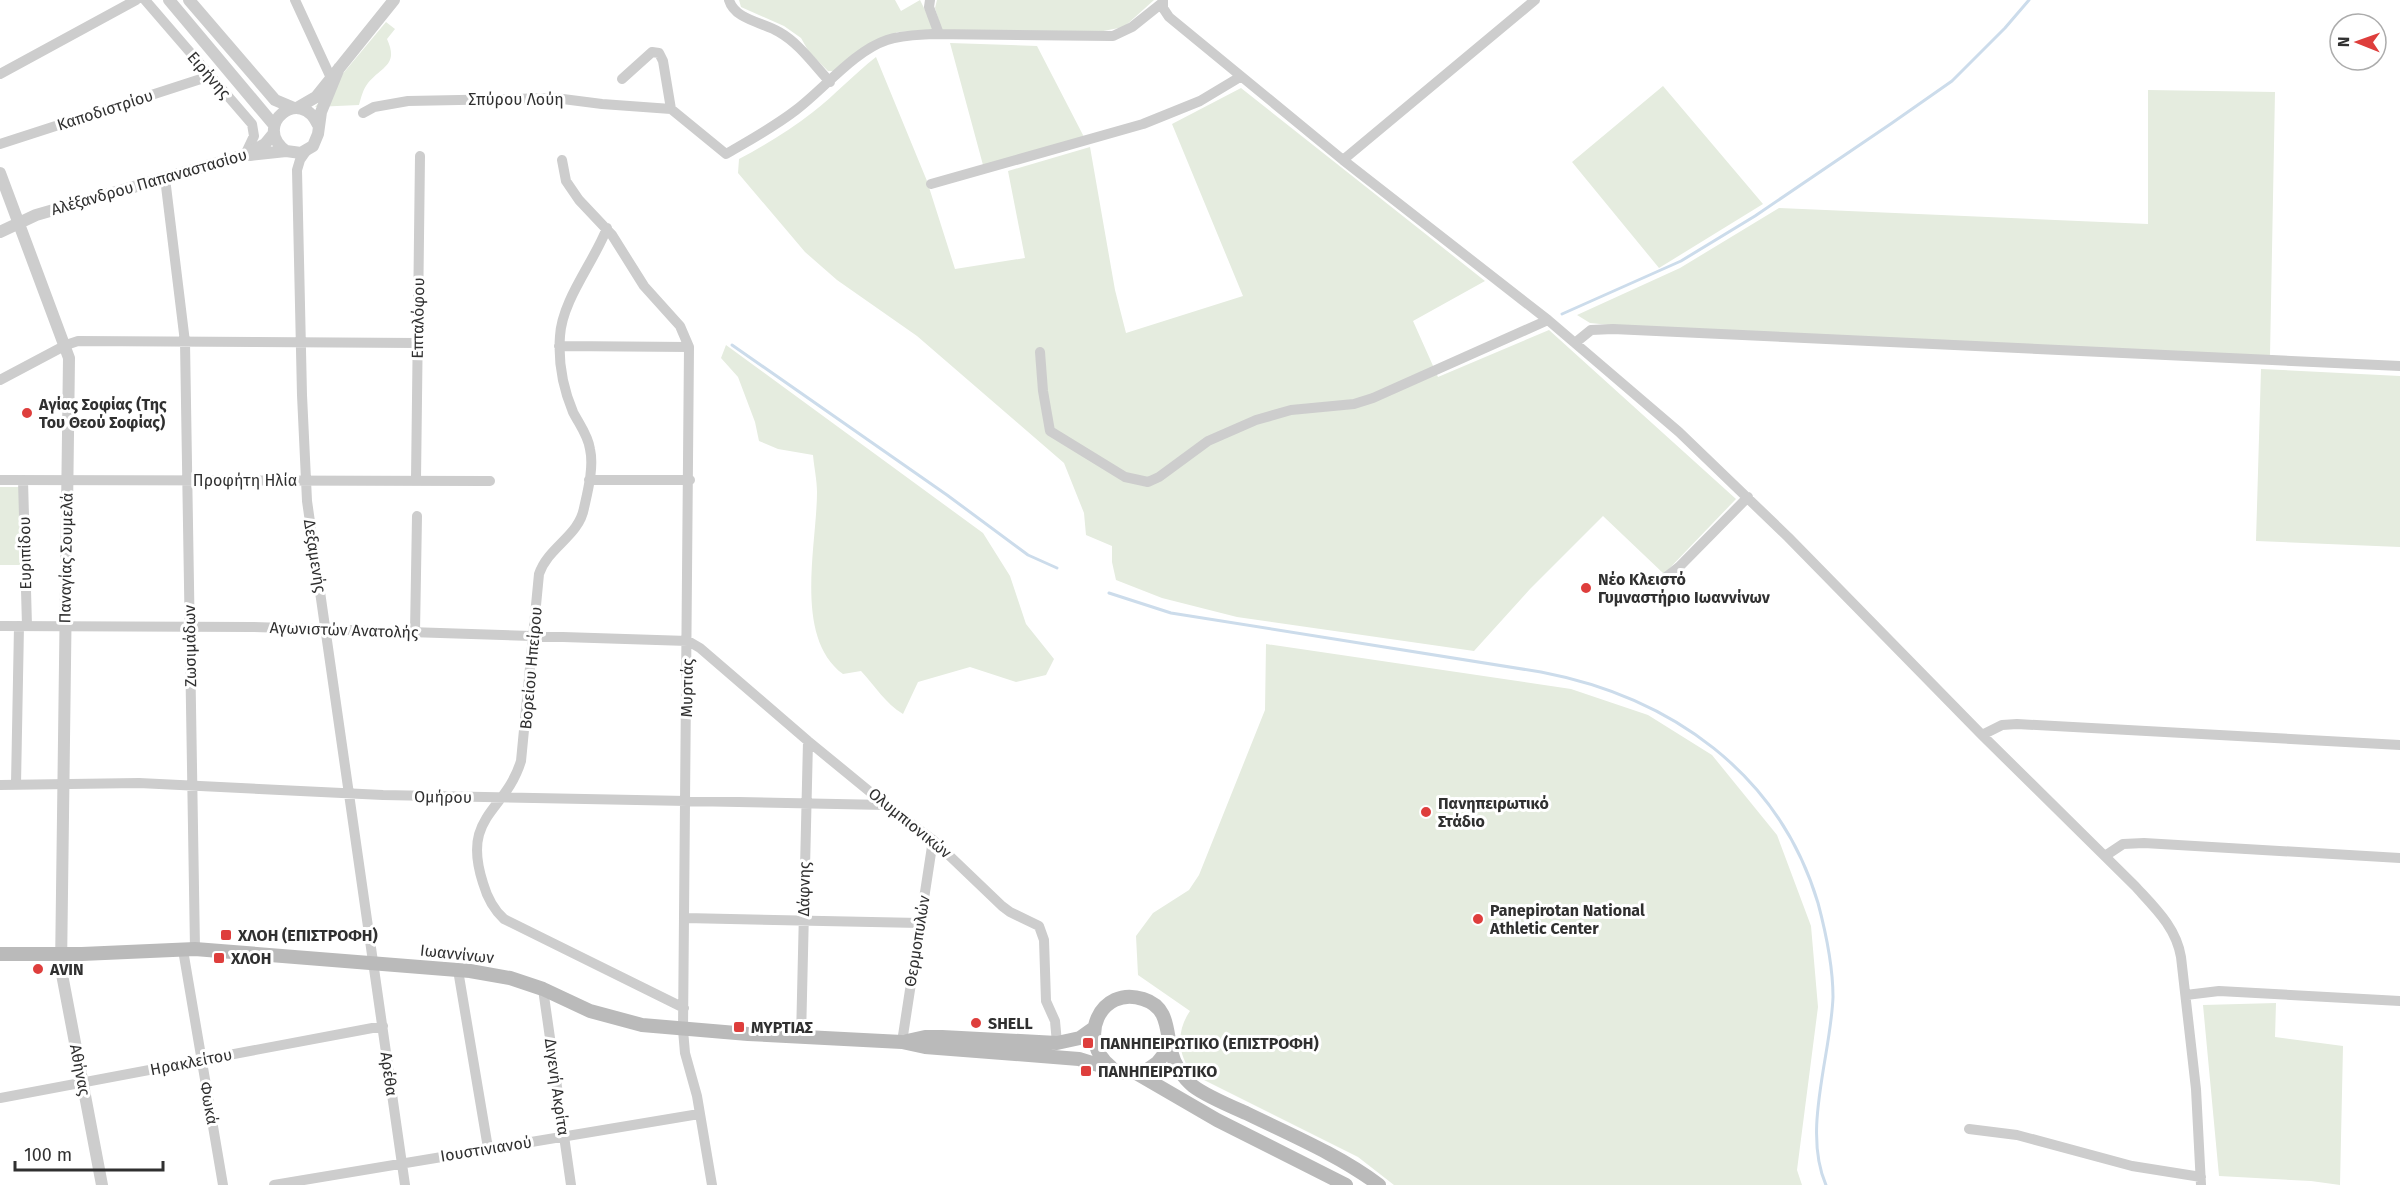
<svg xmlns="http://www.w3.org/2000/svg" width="2400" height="1185" viewBox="0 0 2400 1185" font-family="'Fira Sans',sans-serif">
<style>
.green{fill:#e5ecdf}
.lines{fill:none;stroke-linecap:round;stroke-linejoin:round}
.stream{stroke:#ccdceb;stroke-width:3}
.minor{stroke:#cdcdcd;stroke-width:10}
.tertiary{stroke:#cdcdcd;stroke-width:12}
.secondary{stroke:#bababa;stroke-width:14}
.poi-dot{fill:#de3e3c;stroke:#fff;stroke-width:2}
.labels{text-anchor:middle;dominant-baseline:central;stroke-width:6;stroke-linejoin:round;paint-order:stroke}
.street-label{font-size:16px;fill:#303030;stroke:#fff}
.poi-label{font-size:16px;font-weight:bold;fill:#303030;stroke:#fff;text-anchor:start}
</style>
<rect width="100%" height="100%" fill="#fff"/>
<path class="green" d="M739,0H895L901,11L920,0L935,30L897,32L835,71H828L809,52L801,38L784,26L741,7Z
M937,0H1154L1124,27L1098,32L942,31L935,8Z
M386,22L395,29L387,39C399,65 382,66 368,83C363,89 361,98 359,105L315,107Z
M950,43L1037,46L1084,137L983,165Z
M876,57L927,181L955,269L1025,258L1008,171L1090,147L1115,290L1126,333L1243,296L1172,124L1241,88L1485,281L1413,321L1438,377L1549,330L1736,499L1664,574L1603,516L1530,589L1474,651L1237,617L1162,598L1116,580L1112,562V546L1086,535L1084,513L1064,463L917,336L837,280L805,252L738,173L739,159C765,145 790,130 813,112C835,95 854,74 876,57Z
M1663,86L1763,204L1659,268L1572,162Z
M2148,90L2275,92L2270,356L1610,325L1590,323L1577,315L1680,268L1779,208L2148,224Z
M726,345L983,533L1010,576L1026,624L1054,659L1046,675L1016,682L970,667L918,682L903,714C885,703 876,687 861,671L843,674C793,637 817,545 817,492C817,480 814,467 813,455L778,449L759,441L755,422L738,377L721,358Z
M2261,369L2400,376V547L2256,541Z
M0,487H19L20,565H0Z
M1266,644L1571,689L1648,715L1712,755L1777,835L1811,926L1818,1007L1797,1170L1802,1185H1394L1358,1157L1194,1075C1177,1056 1176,1031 1190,1011L1138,975L1136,936L1153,913L1189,890L1199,875L1265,710Z
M2276,1003L2275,1037L2343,1046L2340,1185L2311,1181L2219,1176L2203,1005Z"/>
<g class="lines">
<path class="stream" d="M1562,314L1681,261L1755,216L1892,123L1952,81L2005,28L2029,0
M732,345L947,495L1028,555L1057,568
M1109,593L1171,613L1541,672C1671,697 1779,773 1818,903C1826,933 1833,966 1833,997C1831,1055 1802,1131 1826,1185"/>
<path class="minor" d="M145,0L252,124L254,136L245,155
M295,0L331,78
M729,0C735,20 763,22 779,32C799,43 815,66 830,82
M930,0L929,7L939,34
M1163,0V8L1169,17L1343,160L1548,320L1679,432L1788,537L1982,735L2135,886C2155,908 2176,927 2181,957L2196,1089L2201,1185
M0,74L136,0
M622,79L652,52L659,53L663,61L671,109L726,154C750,140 774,127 796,110C824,89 854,51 887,40C901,35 917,35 932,34L1113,36L1132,27L1162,3
M363,113L374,107L408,101L555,98L602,104L671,109
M0,144L210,76
M307,150L300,160L297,170L302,395L307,501L405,1185
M562,160L566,181L579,200L612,235L644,286L680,326L689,347L683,1030L685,1053L697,1096L712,1185
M1343,160L1535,0
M165,178L185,342L195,949
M931,184L1143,124L1200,101L1240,77
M607,228C594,262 562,300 560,336C558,362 563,388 573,412C579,424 588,435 590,449C594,467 588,490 584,508C579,536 548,547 539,574L521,761C505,813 461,815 483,883C487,897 493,909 504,919L684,1008
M1575,343L1591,330L1613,329L2400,366
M559,346L689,347
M1040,352L1043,391L1050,431L1125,477L1148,482L1159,477L1208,441L1256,420L1291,410L1354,404L1373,398L1548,320
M0,380L66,345L78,341L418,343
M0,480L490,481
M23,480L27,626
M416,480L420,156
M589,480H690
M1660,582L1679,567L1748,497
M0,626L253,627L688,641L700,648L808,741L886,805L933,840L1002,906L1010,912L1039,926L1044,940L1046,1001L1055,1021L1057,1043
M415,632L417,516
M1982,735L2002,725L2017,724L2400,745
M16,784L19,626
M0,785L139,783L383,795L886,805
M2105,856L2123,844L2144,843L2400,858
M685,918L920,923
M183,950L223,1185
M458,970L488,1148
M543,989L571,1185
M2186,995L2219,991L2400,1001
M801,1038L808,741
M902,1042L933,840
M0,1098L383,1026
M1969,1129L2017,1135L2132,1166L2201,1177
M274,1185L699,1114"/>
<path class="tertiary" d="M169,0L274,125
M189,0L275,100L294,108
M297,108L316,97L394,0
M286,151C251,125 301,85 318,125
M250,155L286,151L301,153L313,146L318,134L321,112L339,68
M0,173L69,358L61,969L102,1185
M0,232L36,215L245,155L265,144L274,133"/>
<path class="secondary" d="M0,954H82L195,949L470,971L510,978L543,989L590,1011L642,1025L748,1034L902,1042L925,1047L1079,1059L1124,1073H1136L1147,1070L1157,1063L1165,1053L1169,1040
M907,1041L925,1037H942L1057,1043L1080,1038L1094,1028
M1111,1067C1076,1040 1100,985 1143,999C1169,1007 1166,1030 1171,1051C1174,1064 1183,1078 1193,1086C1206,1096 1230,1106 1246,1113C1291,1135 1339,1155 1379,1185
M1136,1073L1217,1120L1346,1185"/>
</g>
<g class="poi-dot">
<circle cx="27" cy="413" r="6"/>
<circle cx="1586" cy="588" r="6"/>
<circle cx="1426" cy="812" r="6"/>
<circle cx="1478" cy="919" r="6"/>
<rect x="220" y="929" width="12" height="12" rx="3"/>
<rect x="213" y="952" width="12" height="12" rx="3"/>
<circle cx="38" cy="969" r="6"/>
<circle cx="976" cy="1023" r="6"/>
<rect x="733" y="1021" width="12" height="12" rx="3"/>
<rect x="1082" y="1037" width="12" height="12" rx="3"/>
<rect x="1080" y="1065" width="12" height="12" rx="3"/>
</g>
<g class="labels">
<g class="street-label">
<text transform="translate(209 75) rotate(49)">Ειρήνης</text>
<text x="516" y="99">Σπύρου Λούη</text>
<text transform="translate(105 110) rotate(-18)">Καποδιστρίου</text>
<text transform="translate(149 182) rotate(-16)">Αλέξανδρου Παπαναστασίου</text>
<text transform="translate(418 318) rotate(-89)">Επταλόφου</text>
<text x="245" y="480">Προφήτη Ηλία</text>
<text transform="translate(25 553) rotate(-91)">Ευριπίδου</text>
<text transform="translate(315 556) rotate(81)">Δεξαμενής</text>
<text transform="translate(66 558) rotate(-89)">Παναγίας Σουμελά</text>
<text transform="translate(344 630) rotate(2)">Αγωνιστών Ανατολής</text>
<text transform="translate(190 646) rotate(-91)">Ζωσιμάδων</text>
<text transform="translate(531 668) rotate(-85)">Βορείου Ηπείρου</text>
<text transform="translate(687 688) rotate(-89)">Μυρτιάς</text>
<text transform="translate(443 797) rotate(1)">Ομήρου</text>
<text transform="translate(910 823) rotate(39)">Ολυμπιονικών</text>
<text transform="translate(804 889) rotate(-89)">Δάφνης</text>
<text transform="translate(917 941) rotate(-81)">Θερμοπυλών</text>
<text transform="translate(457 954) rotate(6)">Ιωαννίνων</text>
<text transform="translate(191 1062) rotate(-11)">Ηρακλείτου</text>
<text transform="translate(80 1070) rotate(79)">Αθήνας</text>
<text transform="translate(389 1074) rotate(82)">Αρέθα</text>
<text transform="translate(557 1087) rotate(82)">Διγενή Ακρίτα</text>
<text transform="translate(209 1103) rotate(80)">Φωκά</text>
<text transform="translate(486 1149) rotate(-9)">Ιουστινιανού</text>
</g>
<g class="poi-label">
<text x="39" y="404">Αγίας Σοφίας (Της<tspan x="39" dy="18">Του Θεού Σοφίας)</tspan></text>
<text x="1598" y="579">Νέο Κλειστό<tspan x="1598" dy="18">Γυμναστήριο Ιωαννίνων</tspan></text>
<text x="1438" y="803">Πανηπειρωτικό<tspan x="1438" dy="18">Στάδιο</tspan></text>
<text x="1490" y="910">Panepirotan National<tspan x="1490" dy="18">Athletic Center</tspan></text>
<text x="238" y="935">ΧΛΟΗ (ΕΠΙΣΤΡΟΦΗ)</text>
<text x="231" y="958">ΧΛΟΗ</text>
<text x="50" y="969">AVIN</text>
<text x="988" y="1023">SHELL</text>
<text x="751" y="1027">ΜΥΡΤΙΑΣ</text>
<text x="1100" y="1043">ΠΑΝΗΠΕΙΡΩΤΙΚΟ (ΕΠΙΣΤΡΟΦΗ)</text>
<text x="1098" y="1071">ΠΑΝΗΠΕΙΡΩΤΙΚΟ</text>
</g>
</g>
<g transform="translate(2358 42) rotate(271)"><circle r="28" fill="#ffffff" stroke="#acacac" stroke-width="1.5"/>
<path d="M0-4.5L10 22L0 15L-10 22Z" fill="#de3e3c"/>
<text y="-9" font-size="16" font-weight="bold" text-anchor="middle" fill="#303030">N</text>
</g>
<path d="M15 1161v9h148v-9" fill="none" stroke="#303030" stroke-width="3"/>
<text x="24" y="1161" font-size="18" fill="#303030" stroke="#ffffff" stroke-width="4.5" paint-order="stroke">100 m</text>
</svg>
